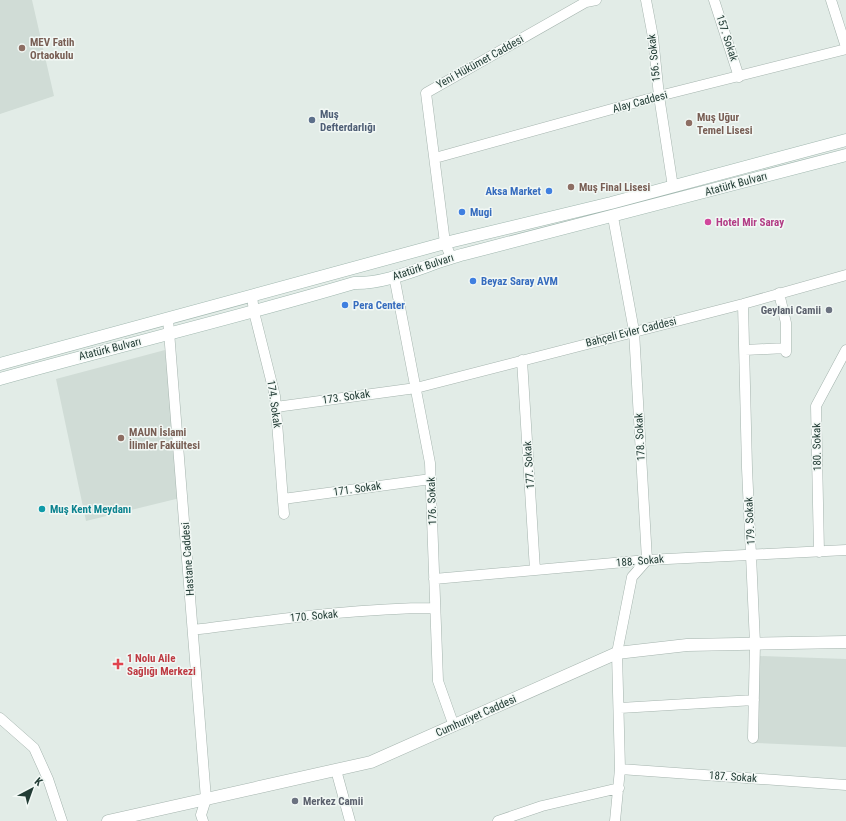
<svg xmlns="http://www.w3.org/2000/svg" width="846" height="821" viewBox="0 0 846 821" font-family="'Roboto Condensed',sans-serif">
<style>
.built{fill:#d0dcd6}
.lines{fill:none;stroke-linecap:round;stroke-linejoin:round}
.minor-casing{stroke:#a5b4ae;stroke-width:11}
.tertiary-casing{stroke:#a5b4ae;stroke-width:13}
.secondary-casing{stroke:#a0b7af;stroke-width:13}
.minor{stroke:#fff;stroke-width:10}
.tertiary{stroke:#fff;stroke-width:12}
.secondary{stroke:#fff;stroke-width:12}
.education-dot{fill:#8d6e63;stroke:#f2f8f5;stroke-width:1.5}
.service-dot{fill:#5c6f8a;stroke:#f2f8f5;stroke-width:1.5}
.shop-dot{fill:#3f7fe0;stroke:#f2f8f5;stroke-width:1.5}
.hotel-dot{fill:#d1479c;stroke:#f2f8f5;stroke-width:1.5}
.worship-dot{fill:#6b7280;stroke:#f2f8f5;stroke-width:1.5}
.culture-dot{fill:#0f9aa8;stroke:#f2f8f5;stroke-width:1.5}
.health-dot{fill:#e0444e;stroke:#f2f8f5;stroke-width:1.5}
.labels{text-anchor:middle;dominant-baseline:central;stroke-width:3;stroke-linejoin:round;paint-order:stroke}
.street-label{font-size:11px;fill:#223c35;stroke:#f2f8f5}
.education-label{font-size:11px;font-weight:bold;fill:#785e54;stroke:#f2f8f5;text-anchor:start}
.service-label{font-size:11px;font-weight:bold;fill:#4e5e75;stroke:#f2f8f5;text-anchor:start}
.shop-label{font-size:11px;font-weight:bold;fill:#366cbe;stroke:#f2f8f5;text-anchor:start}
.hotel-label{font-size:11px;font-weight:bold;fill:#b23c85;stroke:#f2f8f5;text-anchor:start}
.worship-label{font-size:11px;font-weight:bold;fill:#5b616d;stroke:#f2f8f5;text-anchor:end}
.culture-label{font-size:11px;font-weight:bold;fill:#0d838f;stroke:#f2f8f5;text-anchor:start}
.health-label{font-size:11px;font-weight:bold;fill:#be3a42;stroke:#f2f8f5;text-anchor:start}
</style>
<rect width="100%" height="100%" fill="#e2ece7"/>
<path class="built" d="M0,0H32L54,96L0,114Z
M165,350L180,498L86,521L56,379Z
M759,656L846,659V747L756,743Z"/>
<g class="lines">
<g class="minor-casing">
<path id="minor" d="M646,0L653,37L659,96L673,187
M714,0L739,77
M831,0L846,47
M435,158L659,96L846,49
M613,217L634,331L647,560L632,577L617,653L620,769L615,821
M451,257L445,243L426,93L586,2L596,0
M394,276L430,463L438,681L454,726
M779,293L786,323V352
M252,296L254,312L275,396L284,514
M743,304L747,468L755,643L753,738
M168,319L206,799L201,815L203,821
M745,350L786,348
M522,360L535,570
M276,407L416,388L743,304L846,275
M283,499L431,479
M819,552L816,406L846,350
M434,579L647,560L846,550
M193,630C273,620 354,608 435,608
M620,708L754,700
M0,718L34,748L48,779L62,821
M620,769L846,785
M336,770L350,821
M498,821L542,806L619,788"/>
</g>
<g class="tertiary-casing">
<path id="tertiary" d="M108,821L371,762L617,653L687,645L846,642"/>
</g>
<g class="secondary-casing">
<path id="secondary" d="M0,364L445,243L611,203L846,140
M0,379C118,346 236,318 354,283C391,284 428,263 465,254C592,222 719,189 846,155"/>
</g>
<use href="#minor" class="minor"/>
<use href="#tertiary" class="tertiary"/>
<use href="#secondary" class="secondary"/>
</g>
<g class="education-dot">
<circle cx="22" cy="48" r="4"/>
<circle cx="689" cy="123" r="4"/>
<circle cx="571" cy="187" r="4"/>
<circle cx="121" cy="438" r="4"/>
</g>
<circle class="service-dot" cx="312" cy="120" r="4"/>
<g class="shop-dot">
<circle cx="549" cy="191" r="4"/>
<circle cx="462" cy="212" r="4"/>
<circle cx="473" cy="281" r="4"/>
<circle cx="345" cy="305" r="4"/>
</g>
<circle class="hotel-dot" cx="708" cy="222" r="4"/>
<g class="worship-dot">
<circle cx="829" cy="310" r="4"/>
<circle cx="295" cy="801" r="4"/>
</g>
<circle class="culture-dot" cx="42" cy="509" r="4"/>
<path class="health-dot" d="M116 658h4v4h4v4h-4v4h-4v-4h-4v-4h4z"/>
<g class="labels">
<g class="street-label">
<text transform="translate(727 38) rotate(72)">157. Sokak</text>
<text transform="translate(654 58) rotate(-96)">156. Sokak</text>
<text transform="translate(480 62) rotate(-29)">Yeni Hükümet Caddesi</text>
<text transform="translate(640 102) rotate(-15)">Alay Caddesi</text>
<text transform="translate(736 184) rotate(-15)">Atatürk Bulvarı</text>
<text transform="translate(423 267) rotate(-18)">Atatürk Bulvarı</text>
<text transform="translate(631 332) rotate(-14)">Bahçeli Evler Caddesi</text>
<text transform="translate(110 349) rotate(-14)">Atatürk Bulvarı</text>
<text transform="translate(346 397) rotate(-8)">173. Sokak</text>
<text transform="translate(274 404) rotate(82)">174. Sokak</text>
<text transform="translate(640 437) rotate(-93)">178. Sokak</text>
<text transform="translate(817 447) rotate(-91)">180. Sokak</text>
<text transform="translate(529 465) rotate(-94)">177. Sokak</text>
<text transform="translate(357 489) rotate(-8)">171. Sokak</text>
<text transform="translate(432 501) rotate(-92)">176. Sokak</text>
<text transform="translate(750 521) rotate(-93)">179. Sokak</text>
<text transform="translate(188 559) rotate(-94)">Hastane Caddesi</text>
<text transform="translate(640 561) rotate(-5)">188. Sokak</text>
<text transform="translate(314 616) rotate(-5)">170. Sokak</text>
<text transform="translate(476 716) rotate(-24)">Cumhuriyet Caddesi</text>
<text transform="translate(733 777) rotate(4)">187. Sokak</text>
</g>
<g class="education-label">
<text x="30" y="42">MEV Fatih<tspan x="30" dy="13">Ortaokulu</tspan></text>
<text x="697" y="117">Muş Uğur<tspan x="697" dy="13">Temel Lisesi</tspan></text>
<text x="579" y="187">Muş Final Lisesi</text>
<text x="129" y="432">MAUN İslami<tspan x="129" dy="13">İlimler Fakültesi</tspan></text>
</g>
<g class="service-label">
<text x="320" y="114">Muş<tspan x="320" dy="13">Defterdarlığı</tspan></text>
</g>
<g class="shop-label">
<text x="541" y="191" text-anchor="end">Aksa Market</text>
<text x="470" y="212">Mugi</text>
<text x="481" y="281">Beyaz Saray AVM</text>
<text x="353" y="305">Pera Center</text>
</g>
<g class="hotel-label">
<text x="716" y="222">Hotel Mir Saray</text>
</g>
<g class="worship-label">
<text x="821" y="310">Geylani Camii</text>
<text x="303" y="801" text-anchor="start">Merkez Camii</text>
</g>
<g class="culture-label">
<text x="50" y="509">Muş Kent Meydanı</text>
</g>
<g class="health-label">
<text x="127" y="658">1 Nolu Aile<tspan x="127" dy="13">Sağlığı Merkezi</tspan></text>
</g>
</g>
<g transform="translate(32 789) rotate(41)" stroke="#f2f8f5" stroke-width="3" paint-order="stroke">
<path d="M0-3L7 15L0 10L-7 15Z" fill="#223c35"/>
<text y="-6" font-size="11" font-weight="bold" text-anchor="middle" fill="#223c35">K</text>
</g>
</svg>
